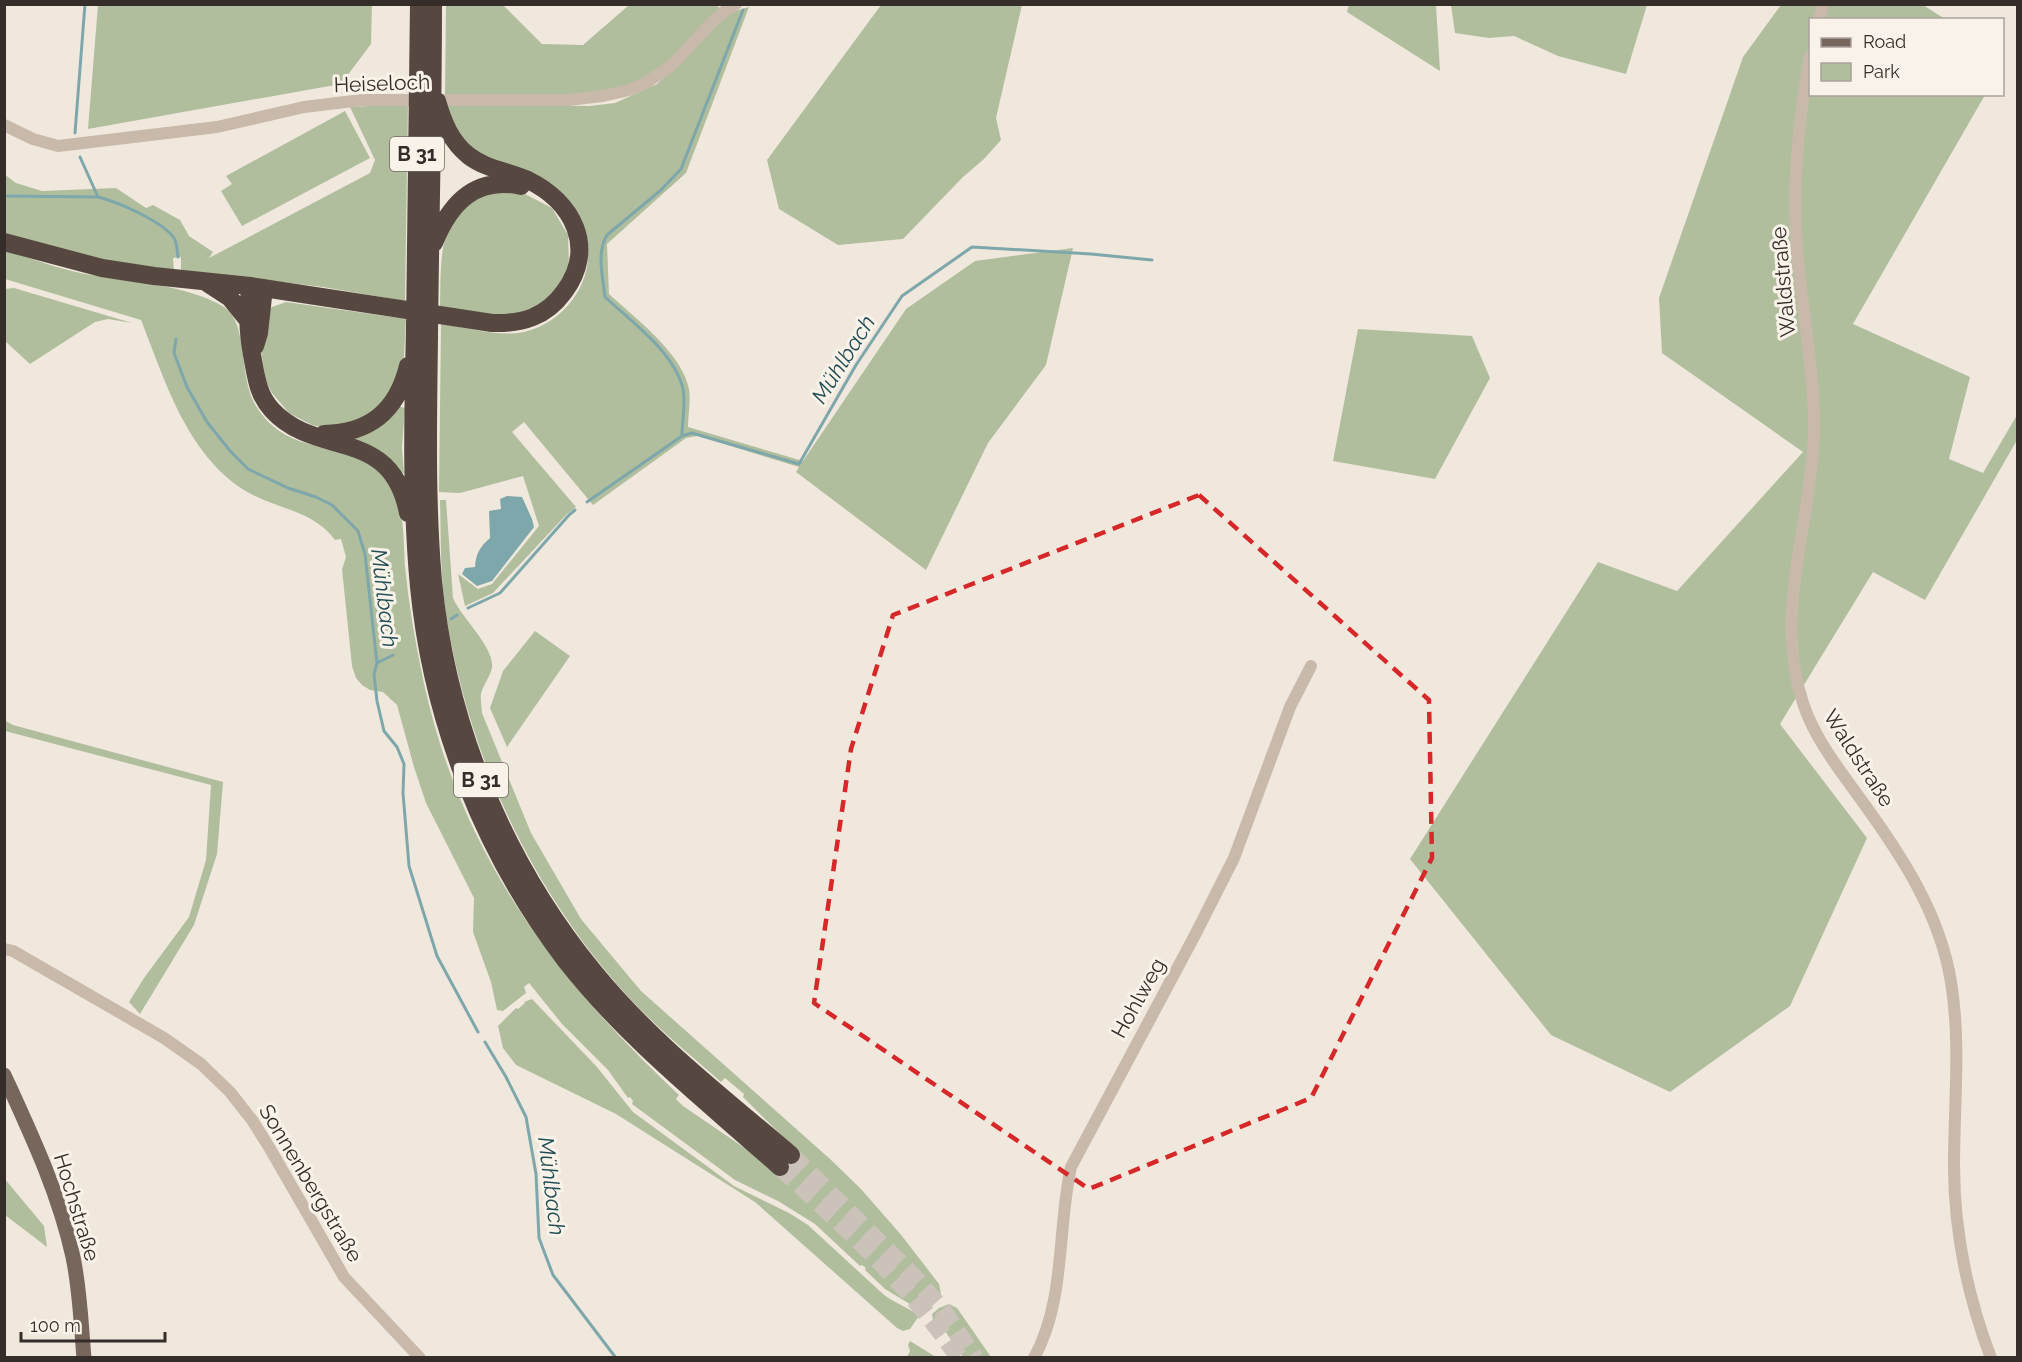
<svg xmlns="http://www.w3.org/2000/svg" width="2022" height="1362" viewBox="0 0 2022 1362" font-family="Raleway,sans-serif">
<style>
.green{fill:#b1be9e}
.water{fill:#7ea7ab}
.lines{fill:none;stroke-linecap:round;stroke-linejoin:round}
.stream{stroke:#7ea7ab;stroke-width:3}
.highway-tunnel{stroke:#cbc3b9;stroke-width:18;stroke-dasharray:18 9;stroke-linecap:butt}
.minor{stroke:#c8b9aa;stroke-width:12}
.major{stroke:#76665b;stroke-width:15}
.highway{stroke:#564840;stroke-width:18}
.marked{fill:none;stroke:#d62828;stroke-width:4.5;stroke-dasharray:12 8;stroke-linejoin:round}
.labels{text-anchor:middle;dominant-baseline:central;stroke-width:6;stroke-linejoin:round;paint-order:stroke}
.shield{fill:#f8f2e9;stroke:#706863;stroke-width:1.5}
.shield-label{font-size:20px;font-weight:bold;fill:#352d29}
.street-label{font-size:21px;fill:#352d29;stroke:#f8f2e9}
.water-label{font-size:22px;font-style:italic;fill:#214d54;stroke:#f8f2e9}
</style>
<rect width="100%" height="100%" fill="#f0e8dd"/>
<path class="green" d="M715,4L721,9L685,48L647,80L600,97L445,95L446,5H503L542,44L583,45L629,5Z
M98,5H372L371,44L341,84L88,129Z
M881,5H1022L996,118L1001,140L984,159L963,177L903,239L838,245L779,209L767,160Z
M1349,5H1436L1440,71L1347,12Z
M1451,5V4L1647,5L1626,74L1558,56L1514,36L1489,38L1455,33Z
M1781,5H1923L1945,19L1810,20V94L1985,95L1853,324L1970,377L1949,459L1983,473L2017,415V440L1925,600L1873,572L1780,724L1867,838L1790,1006L1670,1092L1551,1035L1410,859L1598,562L1677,591L1803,452L1662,353L1659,298L1743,57Z
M749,7L686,173L607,244L609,294C635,318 682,353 689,389C691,401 688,415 688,427L803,461L906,309L975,261L1073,248L1046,365L988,443L926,570L796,472L799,467L698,436L686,438L593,505L524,422L512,432L576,507L567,514L493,593L465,606L458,574L478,589L492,584L539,526L523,476L460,493L439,492L441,324C464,327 496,336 518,333C556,328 589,292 588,253C588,242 585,232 582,222L461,141L446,104L589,106L615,103L657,84L724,18L735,11Z
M408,104L405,301L323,287L181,270V257L173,258L174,271L125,265L5,235L4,174L16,183L42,191L116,188L146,208L153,205L180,220L189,236L213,252L209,258L370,173L375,160L350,107Z
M345,111L370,158L242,226L221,191L232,184L226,176Z
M500,191L523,193L552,208L568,235L569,264L560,285L548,303L512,315H486L440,306C441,272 437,218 473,198C480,194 492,193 500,191Z
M5,250C33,259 61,270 91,275C132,282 188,285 224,307C249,323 238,378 256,406C285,452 324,440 364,462C369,465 375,467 379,472C385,478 392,488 396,496C404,510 404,549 405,567C409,605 415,642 423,679C460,852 552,976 679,1095L676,1099L683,1106L746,1149L783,1137L743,1097L744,1094L725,1078L721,1082C693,1057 663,1033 637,1006C535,898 469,760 446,614C440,577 441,538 440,500H446L453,598C461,617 495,648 492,668C490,677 483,685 481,694C480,700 482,708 482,713L531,833L581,919L641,991L830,1159L861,1189L902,1236L939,1284L941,1294L938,1299L923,1312L885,1289L865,1270L866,1268L862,1265L860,1266L815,1224L778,1201L735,1180L632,1104L633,1101L630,1097L628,1098L608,1070L562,1024L529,983L524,987L526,993L503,1011L497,1010L491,982L473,932L474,898L426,803L414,767L397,705L383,692L370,690L362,685L356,678L352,666L342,569L346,557L341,539L335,540C312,509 276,510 244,490C186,453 165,380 141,320L5,279Z
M14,288L132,323L108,319L95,322L30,364L5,341V289Z
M286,302L406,319L404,356L400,380L380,412L328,429L312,425L289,413L272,393L266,382L261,351L264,315L272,307Z
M1358,329L1472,336L1490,378L1435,479L1333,461Z
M398,406L405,408L402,447L404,473H401L349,439Z
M535,631L570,656L507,747L490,708L503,671Z
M4,720L13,725L223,782L217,854L194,925L140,1014L129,1002L144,978L189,917L206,860L211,785L5,731Z
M532,999L597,1067L633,1112L734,1186L789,1213L808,1225L883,1294C894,1303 908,1307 919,1316L910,1329L903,1331L897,1328L755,1202L616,1114L516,1065L503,1048L498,1026L516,1008L518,1009L525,1003L524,1002Z
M4,1178L44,1226L47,1247L5,1215Z
M949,1304L957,1308L991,1357H963L945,1331L933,1320L932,1314L939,1308Z
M910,1341L936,1357H907L910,1351L908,1345Z"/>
<path class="water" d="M507,496L522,497L532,519L534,527L492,581L477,586L462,574L465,568L475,567C476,553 480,547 490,538L489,511L501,509L500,499Z"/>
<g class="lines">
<path class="stream" d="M75,133L85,4
M80,157L98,197
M4,196L98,197C118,202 162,221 174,238C177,243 177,250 178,257
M176,339L174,353L187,387L207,422L231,452L248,469L288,488L316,497L332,505L358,531L365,554L377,663L374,674L377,701L384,731L397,747L404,764L403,793L409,866L437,956L478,1032
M682,435C682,421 686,403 683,389C675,353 631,321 605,297C603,277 596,253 607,235L661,190L681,169L743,10
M587,502L682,436L692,433L799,464L856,365L902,296L972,247L1091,254L1152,260
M468,608L500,593L569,515L575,510
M451,619L457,615
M377,663L393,655
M485,1042L506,1077L526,1117L536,1174L539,1238L553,1275L616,1358"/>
<path class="highway-tunnel" d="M791,1155L912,1275L941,1308L975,1358
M780,1167C844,1226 911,1285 959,1358"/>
<path class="minor" d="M1819,20L1823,4
M1810,56C1798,122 1791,191 1798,259C1803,317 1815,376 1814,434C1811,525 1773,614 1803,703C1815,740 1840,770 1862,801C1902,856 1940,914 1951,982C1961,1043 1954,1105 1954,1165C1954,1233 1967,1295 1991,1358
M4,125L33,139L58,146L217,127L304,107L362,100H568L603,96L629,90L646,83L672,65L713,21L726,10L736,4
M4,949L13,951L164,1038L201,1064L230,1092L252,1120L269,1147L344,1277L420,1358
M1034,1358C1066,1300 1057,1229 1071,1167L1195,935L1234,858L1290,707L1311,666"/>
<path class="major" d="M4,1075C31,1134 59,1193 73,1257C80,1290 81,1324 84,1358"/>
<path class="highway" d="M419,4C417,112 416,220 415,328C413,414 411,501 419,587C432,721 484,854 566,961C628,1040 706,1101 780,1167
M433,4C433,116 430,227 429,338C428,419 426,500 433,581C447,724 503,861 594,972C651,1042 723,1097 791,1155
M4,242L102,268L154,276L250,286L492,323C522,324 546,317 564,292C597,248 573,202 528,180C508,171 486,169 469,156C451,142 443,122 437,101
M434,243C450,203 476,176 521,186
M207,283L230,298L247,319
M250,286C248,314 247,327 252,355C256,375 257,394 272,410C317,459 391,425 408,513
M255,346L259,333L264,288
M324,434C370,433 397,411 408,366"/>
</g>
<path class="marked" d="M1199,495L1429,700L1432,858L1311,1098L1089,1189L814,1003L851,749L893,615Z"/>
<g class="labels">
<g class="shield">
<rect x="390" y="137" width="54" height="34" rx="4.5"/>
<rect x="454" y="763" width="54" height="34" rx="4.5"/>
</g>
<g class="shield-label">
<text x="417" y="154">B 31</text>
<text x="481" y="780">B 31</text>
</g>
<g class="street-label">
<text transform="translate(382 83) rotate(-2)">Heiseloch</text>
<text transform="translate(1783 282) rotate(-95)">Waldstraße</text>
<text transform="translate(1859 758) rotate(57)">Waldstraße</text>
<text transform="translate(1138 998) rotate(-61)">Hohlweg</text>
<text transform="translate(311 1183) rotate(59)">Sonnenbergstraße</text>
<text transform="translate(77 1207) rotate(73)">Hochstraße</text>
</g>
<g class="water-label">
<text transform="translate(843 359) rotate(-58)">Mühlbach</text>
<text transform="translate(385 598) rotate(83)">Mühlbach</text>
<text transform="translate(552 1186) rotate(83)">Mühlbach</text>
</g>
</g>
<rect width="2022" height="1362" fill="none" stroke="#352d29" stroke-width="12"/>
<rect x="1809" y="18" width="195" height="78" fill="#f8f2e9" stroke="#aaa39c" stroke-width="1.5"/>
<rect x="1821" y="38" width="30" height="9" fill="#76665b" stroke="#aaa39c" stroke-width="1.5"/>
<text x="1863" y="48" font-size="18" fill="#352d29">Road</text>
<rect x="1821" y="63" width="30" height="18" fill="#b1be9e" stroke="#aaa39c" stroke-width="1.5"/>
<text x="1863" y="78" font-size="18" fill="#352d29">Park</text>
<path d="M21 1332v9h144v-9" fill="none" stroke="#352d29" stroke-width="3"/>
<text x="30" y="1332" font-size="18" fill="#352d29" stroke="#f8f2e9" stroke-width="4.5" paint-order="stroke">100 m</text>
</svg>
